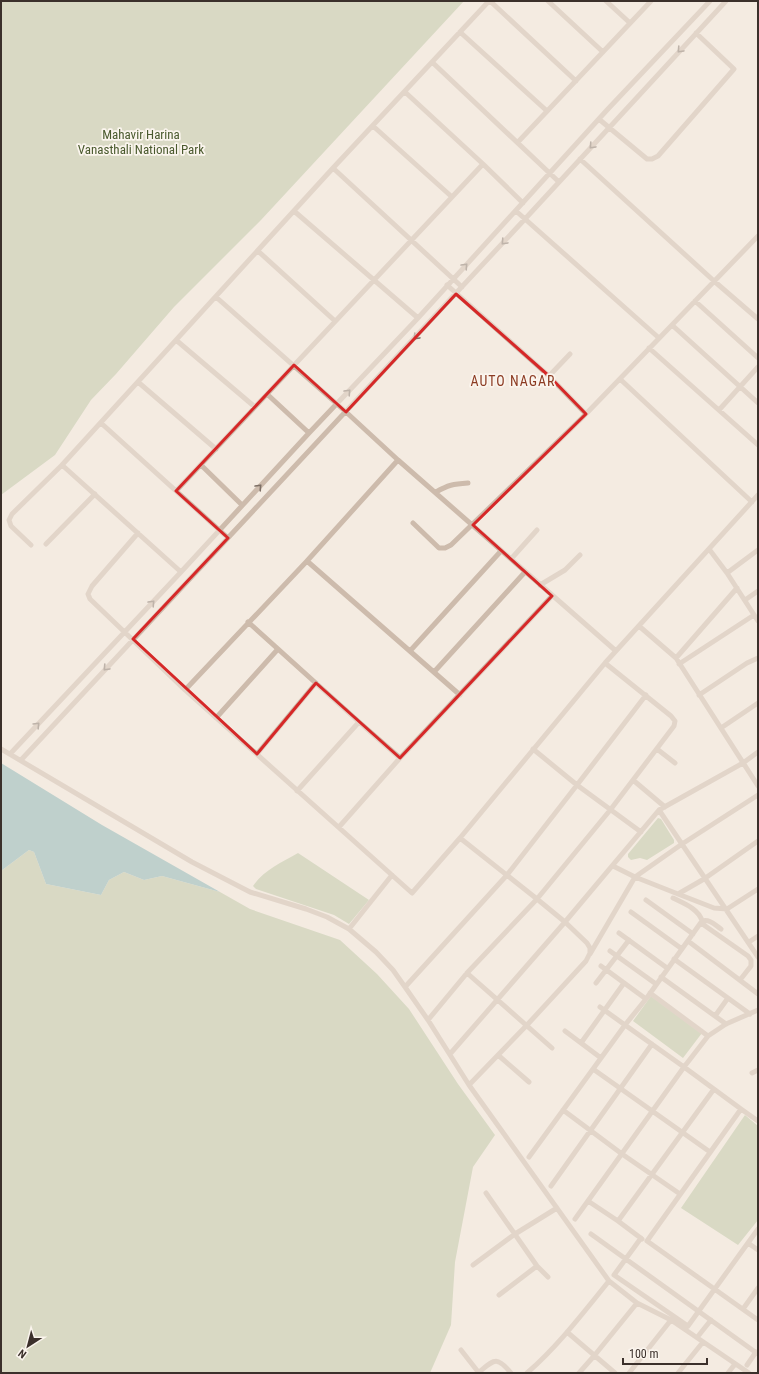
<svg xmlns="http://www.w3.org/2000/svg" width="759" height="1374" viewBox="0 0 759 1374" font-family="'Roboto Condensed',sans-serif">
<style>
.green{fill:#b8c4a0}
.water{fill:#7fb0b2}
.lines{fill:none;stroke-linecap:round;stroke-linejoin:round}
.minor{stroke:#cdbbac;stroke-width:5}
.oneway{stroke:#7d6f65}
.marked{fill:none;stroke:#d62828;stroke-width:3;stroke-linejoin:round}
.labels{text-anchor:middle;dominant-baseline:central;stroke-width:3.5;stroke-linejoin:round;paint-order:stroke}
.park-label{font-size:13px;fill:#4a5a2e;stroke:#fbf5ee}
.neighbourhood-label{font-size:14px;letter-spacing:1px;fill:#8c3b22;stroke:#fbf5ee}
</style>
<rect width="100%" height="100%" fill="#f4ebe1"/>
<path class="green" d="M1,1H464L261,220L174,307L116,374L91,400L55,455L1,495Z
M658,818L661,819L674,840V843L647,860L640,858L631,860L628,857V854Z
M29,850L34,852L46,884L101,895L109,880L124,872L144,880L162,876L220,892L250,909L340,940L377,974L409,1009L458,1084L495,1135L473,1167L455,1262L451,1325L430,1373H1V871Z
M298,853L369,900L349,924L334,915L256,889L253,886C265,869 281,863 298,853Z
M651,996L702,1033L683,1058L633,1021Z
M745,1115L758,1126V1220L738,1245L681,1208Z"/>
<path class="water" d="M1,763L102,825L220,892L162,876L144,880L124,872L109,880L101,895L46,884L34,852L29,850L1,871Z"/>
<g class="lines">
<path class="minor" d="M490,1L576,81
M548,1L603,52
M606,1L630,23
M460,32L547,111
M432,62L559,182
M405,92L483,164L523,203
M600,120L647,159H652L658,156L734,69L696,33
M373,126L452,197
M518,142L651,1
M580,159L714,281L758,319
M333,168L462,287
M294,211L418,318
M516,211L659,338
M258,251L335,321
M447,285L549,376L586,414
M216,297L346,412L398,460L616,651
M695,301L758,358
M672,325L758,403
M176,340L255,407
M649,348L758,445
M549,376L570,354
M620,379L752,502
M138,382L216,449
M267,394L309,433
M719,410L758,367
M101,423L228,538
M62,465L181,572
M201,465L242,505
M176,491L483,164
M436,492C448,485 453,484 468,483
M413,523L439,548H445L451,545L582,418L758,236
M138,533L92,586L88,594L90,599L185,690L412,893L460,838L605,663L758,495
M46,544L95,494
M31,545L11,526L9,520L12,514L62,465L333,168L489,1
M709,549L727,573L758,621
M511,559L537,530
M307,561L460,695
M727,573L758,550
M540,585L565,570L580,555
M745,600L758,591
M248,622L359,722L400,758
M639,626L676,658L758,786
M410,651L501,551
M676,658L737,588
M679,664L754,615
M434,672L525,572
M185,690L307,561L398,460
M699,695L747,663L758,658
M216,718L278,649
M721,728L758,703
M1,749L192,862L250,892L306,909L327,917L349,929L376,952L393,970L405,987L428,1020L469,1085L609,1281L637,1303L671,1320L749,1373
M533,749L577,785L641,832
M657,749L675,763
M10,754L181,572L309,433L418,318L607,110L710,1
M257,754L316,683
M21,760L525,219L726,1
M633,780L665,807
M297,791L359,722
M659,810L758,957
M339,827L400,758L552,596
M460,838L537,899L565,922L587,943L590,948V953L586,961L527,1025L469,1085
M613,866L635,877L678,894L704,879L758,841
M678,894L714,908L727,909L758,889
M673,898C683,903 699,909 702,921
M646,900L693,934
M631,912L682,949
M701,923L748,956L751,960V966L740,980
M349,929L392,875
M721,929C715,925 710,919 702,921L646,999L625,1025L684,1067L708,1036L726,1024L758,1010
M619,933L667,968
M688,941L758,994
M749,942L758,936
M610,951L656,984
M590,954L635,877L682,844L758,795
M674,959L750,1014
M601,966L646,999
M467,973L552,1048
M661,977L726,1024
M596,983L629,940
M405,987L507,875L577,785L646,695
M650,993L708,1036
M715,1016L728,998
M428,1020L467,973L537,899L611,809L674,726L675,721L671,716L605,663
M565,1031L601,1058
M581,1043L624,983
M450,1054L565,922L659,810L743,763L758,752
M498,1055L529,1082
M593,1069L710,1152
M752,1073L758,1070
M563,1110L622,1154L680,1194
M758,1121L741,1109L647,1241L758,1320
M529,1157L625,1025L600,1007
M551,1186L652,1044
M486,1193L537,1266L548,1277
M588,1201L618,1221
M575,1219L684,1067L741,1109
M591,1234L758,1354
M641,1238L614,1275L688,1326L758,1229
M642,1239L618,1221L714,1089
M748,1243L758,1250
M473,1265L515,1234L557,1208
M499,1295L537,1266
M743,1309L758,1288
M567,1332L615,1373
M699,1335L711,1320
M461,1350L479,1373
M747,1365L756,1352
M478,1373C494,1360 496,1355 511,1373
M527,1373C558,1346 583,1313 609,1281
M579,1373L594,1356L637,1303
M629,1373L671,1320
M678,1373L703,1342
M728,1373L735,1364"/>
</g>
<defs><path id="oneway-chevron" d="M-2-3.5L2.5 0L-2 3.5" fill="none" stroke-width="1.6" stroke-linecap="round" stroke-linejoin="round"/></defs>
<g class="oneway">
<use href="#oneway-chevron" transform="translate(680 50) rotate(133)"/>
<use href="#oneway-chevron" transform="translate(592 146) rotate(133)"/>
<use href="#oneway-chevron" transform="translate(504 242) rotate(133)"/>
<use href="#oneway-chevron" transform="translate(465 266) rotate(-47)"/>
<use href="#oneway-chevron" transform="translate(416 337) rotate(133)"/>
<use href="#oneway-chevron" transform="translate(348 392) rotate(-47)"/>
<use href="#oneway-chevron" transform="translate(259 487) rotate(-47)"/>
<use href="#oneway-chevron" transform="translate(152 603) rotate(-47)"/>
<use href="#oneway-chevron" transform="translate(106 668) rotate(133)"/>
<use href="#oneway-chevron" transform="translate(37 725) rotate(-46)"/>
</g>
<path d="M0 0H759V1374H0ZM456,294L549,376L586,414L473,525L552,596L400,758L316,683L257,754L133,639L228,538L176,491L294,365L346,412Z" fill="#f4ebe1" fill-opacity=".55" fill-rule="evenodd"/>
<path class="marked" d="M456,294L549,376L586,414L473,525L552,596L400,758L316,683L257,754L133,639L228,538L176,491L294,365L346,412Z"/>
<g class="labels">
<g class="park-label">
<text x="141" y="134">Mahavir Harina<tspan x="141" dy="15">Vanasthali National Park</tspan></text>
</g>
<g class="neighbourhood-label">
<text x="513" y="381">AUTO NAGAR</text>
</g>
</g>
<rect width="759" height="1374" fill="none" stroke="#3b302b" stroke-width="4"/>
<g transform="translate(28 1346) rotate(216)" stroke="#fbf5ee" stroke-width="3" paint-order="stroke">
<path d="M0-3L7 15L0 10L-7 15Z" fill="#3b302b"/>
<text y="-6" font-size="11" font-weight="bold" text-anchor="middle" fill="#3b302b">N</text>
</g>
<path d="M623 1358v6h84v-6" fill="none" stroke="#3b302b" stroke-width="2"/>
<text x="629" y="1358" font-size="12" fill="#3b302b" stroke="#fbf5ee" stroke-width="3" paint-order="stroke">100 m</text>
</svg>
